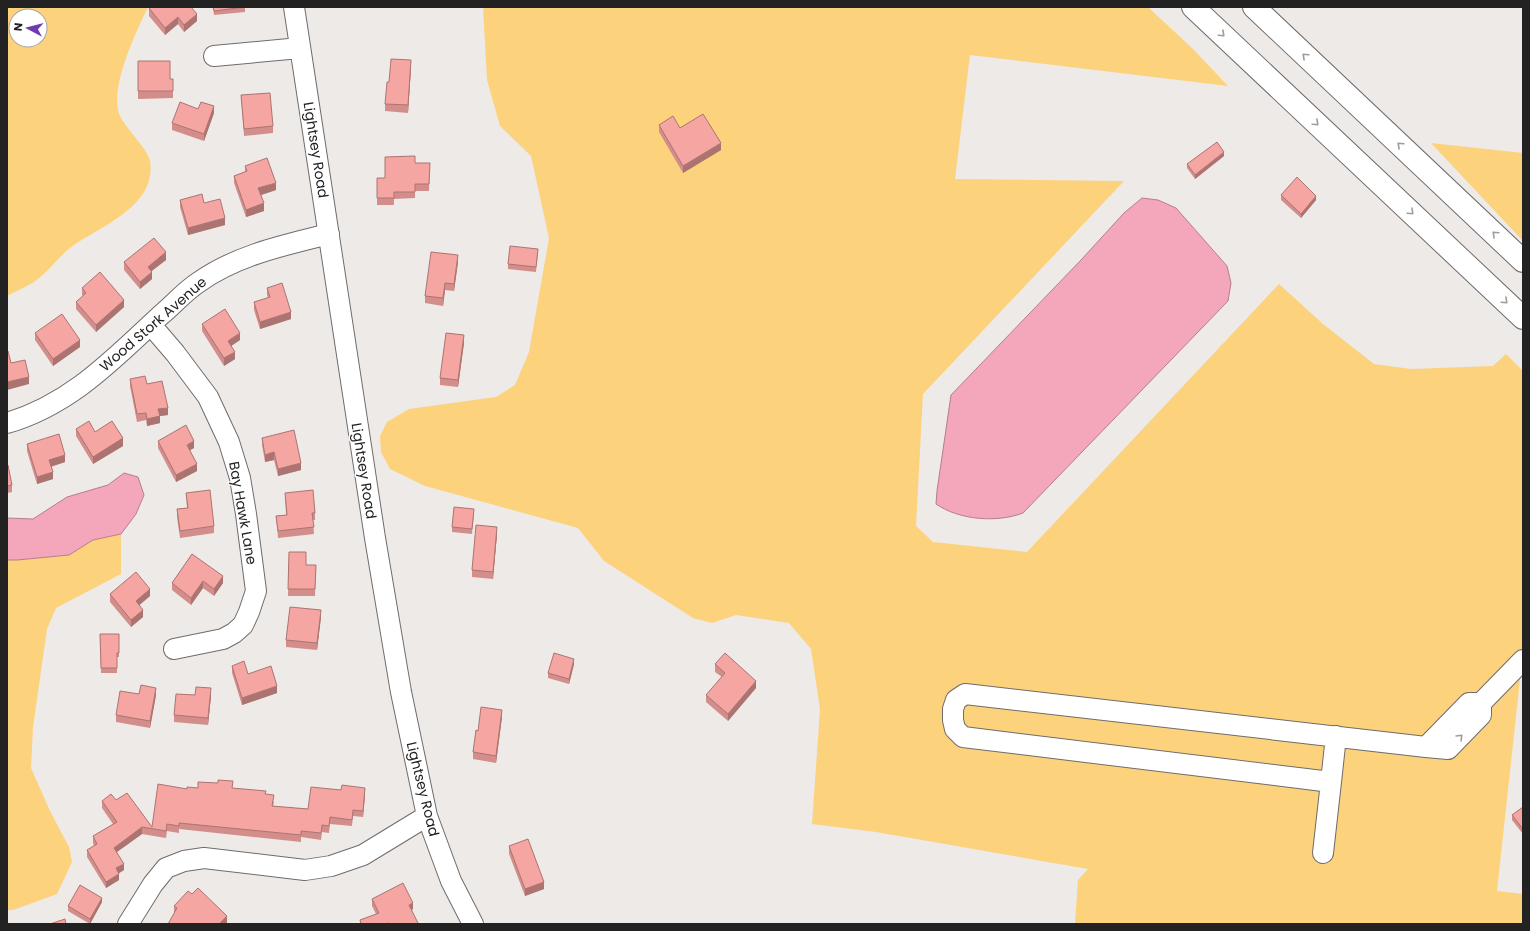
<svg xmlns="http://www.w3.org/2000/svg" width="1530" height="931" viewBox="0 0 1530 931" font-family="Poppins,sans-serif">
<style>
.green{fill:#fcd27d;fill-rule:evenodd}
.water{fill:#f4a6bb;stroke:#b57e8d}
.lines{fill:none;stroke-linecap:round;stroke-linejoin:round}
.minor-casing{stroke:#6f6c6b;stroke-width:22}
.highway-casing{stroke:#6f6c6b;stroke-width:24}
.minor{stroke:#fff;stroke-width:20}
.highway{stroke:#fff;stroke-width:22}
.wall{fill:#d38e8b}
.shaded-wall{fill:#ac7471}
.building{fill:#f5a5a2;stroke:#ac7471}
.oneway{stroke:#9c9c9c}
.labels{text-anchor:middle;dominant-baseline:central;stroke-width:3;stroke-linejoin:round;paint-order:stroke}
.street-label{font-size:14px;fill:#232222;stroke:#fff}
</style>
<rect width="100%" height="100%" fill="#edeae8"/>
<path class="green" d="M7,7H148C136,32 108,90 120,116C125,127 149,151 150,161C157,205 103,225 74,245C59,255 49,272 34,282C26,287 16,291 7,296ZM16,16H40V40H16Z
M483,7H1148L1193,49L1228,86L970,55L955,179L1124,181L923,394L916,526L933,542L1027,552L1279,284L1323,324L1374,364L1411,369L1493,366L1506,354L1523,371V660L1522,661L1497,891L1523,894V924H1075L1078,880L1088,869L876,832L812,824L820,709L811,649L789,623L736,615L712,623L693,618L604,561L578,528L425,486L390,469L381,452L380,436L387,422L409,409L496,397L515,385L529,352L549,238L531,156L500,126L487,80Z
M1431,143L1523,153V241Z
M121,534V574L56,608L47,629L33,727L31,768L50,811L69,847L72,862L57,894L13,910H7V560H17L69,555L93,540Z"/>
<path class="water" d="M1142,198L1158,200L1176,208L1227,266L1231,283L1228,301L1023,513C997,523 959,520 936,504L937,491L951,395L1081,260L1124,213Z
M124,473L138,477L144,495L136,514L121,534L93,540L69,555L17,560H7V518L33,519L67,497L108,485Z"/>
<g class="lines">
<g class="minor-casing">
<path id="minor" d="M294,7L375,538L401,692L427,816L451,881L473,924
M214,56L300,48
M151,325L175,353L208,397L229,442L240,478L246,514L256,591L249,612L243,625L234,633L223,639L174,649
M7,423C72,404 114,358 162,314C174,304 185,291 199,282C237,255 285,245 329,234
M1336,736L1331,782L963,737L955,729L953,720V709L956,700L965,694L1426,747L1448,749L1481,715V703L1523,660
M1426,747L1469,703H1481
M1323,853L1331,782
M128,924L153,884L166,868L184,861L204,858L305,870L331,866L363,855L427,816"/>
</g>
<g class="highway-casing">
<path id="highway" d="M1193,7L1523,318
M1254,7L1523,261"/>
</g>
<use href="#minor" class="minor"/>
<use href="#highway" class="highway"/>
</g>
<path class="wall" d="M213,7H245V12L214,15Z
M149,8L197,21L184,32L178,24L165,35L149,16Z
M138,61L170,79H173V98L138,99Z
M411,67L408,113L385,111V104L389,82Z
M241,95L273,126V133L244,136Z
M198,109L214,113L204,141L172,130V123Z
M659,125L680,128L721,150L683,173L659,132Z
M1224,156L1195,179L1187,168V164Z
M415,163H430L429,191H415V198L394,199V205H377V178H385Z
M245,166L276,190L261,195L264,211L246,217L234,183V176L245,172Z
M1281,195L1316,200L1301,218L1281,200Z
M180,200L204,203L225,225L188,235L180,207Z
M538,253L536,272L508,269V264Z
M166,260L151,271L152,279L140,289L124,270V262Z
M458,262L454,291L445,290L443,306L425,303V296Z
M82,288L124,307L96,332L76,309V302L83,296L82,295Z
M267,288L291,319L260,329L254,310V302L268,298L267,295Z
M202,324L240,340L231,346L235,359L224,366L202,331Z
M35,333L80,347L53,366L35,340Z
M464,343L458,387L440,385V378Z
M130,379L147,384L168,415L160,416V423L147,426L146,420L137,422L130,386Z
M76,429L95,432L123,446L93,464L76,436Z
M262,438L301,470L278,476L274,460L265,462L262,445Z
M158,441L194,448L190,450L197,471L176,482L158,448Z
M27,444L65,462L51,467L53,479L37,484L27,451Z
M7,465L12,485V492L7,493Z
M186,493L214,526V533L180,538L177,517V509L187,508Z
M285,493L315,513V520H313L314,534L278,538L276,516L286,515Z
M474,514L472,534L452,532V527Z
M497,534L493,579L472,577V570Z
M289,552L306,565H316L315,596H288Z
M192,554L223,583L214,596L203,588L191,605L172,590V583Z
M110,594L150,596L139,605L143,617L131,627L110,602Z
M321,617L317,650L286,647V640Z
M100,634H119V657H117V673H101Z
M574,664L569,684L548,678V673Z
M715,664L756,688L728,721L706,702V695L722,677L715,672Z
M232,666L248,674L277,693L242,705L232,673Z
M139,694L156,695L150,728L116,722V715Z
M195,695L211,696L208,725L174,722V715Z
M502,717L496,763L473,759V752L478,731Z
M198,788H233L266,794L274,802L273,806L308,809L365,794L363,817L353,816L352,826L330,824L329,833L322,832L321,840L301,837V842L179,829V833L167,831L166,838L142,834L117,852L124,870L119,873V880L106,888L87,857V850L94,846L93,843V836L113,824L102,808V801L116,800L152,827L187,789Z
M1523,807V834L1512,820V815Z
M509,846L544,889L525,896L509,854Z
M372,899L413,909L411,910L418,924H360V920L376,914L372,906Z
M102,902L90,924L68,911V906Z
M174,906L227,923L174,913Z"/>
<path class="shaded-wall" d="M197,14V21L184,32V25Z
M178,17V24L165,35V28Z
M411,60V67L408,113V105Z
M214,106V113L204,141V134Z
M721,143V150L683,173V166Z
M1224,152V156L1195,179V175Z
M276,183V190L258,196V188Z
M1316,196V200L1301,218V214Z
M264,203V211L246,217V210Z
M225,218V225L188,235V228Z
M166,252V260L148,274V267Z
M458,255V262L454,291V284Z
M152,272V279L140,289V282Z
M445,283V290L443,306V298Z
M124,300V307L96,332V325Z
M291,312V319L260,329V322Z
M240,333V340L228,348V341Z
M464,335V343L458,387V380Z
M80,340V347L53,366V359Z
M235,352V359L224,366V358Z
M29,377V384L7,390V382Z
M168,408V415L160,416V423L147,426V419L158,409Z
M123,438V446L93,464V457Z
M194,441V448L187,452V445Z
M274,452V460L265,462V455Z
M65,455V462L49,467V460Z
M301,463V470L278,476V469Z
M197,464V471L176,482V475Z
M53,472V479L37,484V477Z
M497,527V534L493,579V572Z
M223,576V583L214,596V589Z
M203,581V588L191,605V598Z
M150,589V596L136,608V601Z
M143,610V617L131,627V620Z
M321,610V617L317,650V643Z
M574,659V664L569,684V679Z
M756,681V688L728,721V714Z
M277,686V693L242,705V698Z
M156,688V695L150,728V721Z
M211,688V696L208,725V718Z
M502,710V717L496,763V756Z
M365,788V794L363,817V811Z
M142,827V834L114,854V848Z
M124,864V870L116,875V868Z
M119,874V880L106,888V882Z
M544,882V889L525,896V889Z
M102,898V902L90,924V919Z
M413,903V909L409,912V905Z
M227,916V923L226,924H219Z"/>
<path class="building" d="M151,7H191L197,14L184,25L178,17L165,28L149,8Z
M213,7H245L214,11Z
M391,59L411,60L408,105L385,104L387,82H389Z
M138,61H170V79H173V91H138Z
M270,93L273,126L244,129L241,95Z
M180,102L198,109L201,102L214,106L204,134L172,123Z
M703,114L721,143L683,166L659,125L673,116L680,128Z
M1217,142L1224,152L1195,175L1187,164Z
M415,156V163H430L429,184H415V192H394V198H377V178H385V157Z
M267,158L276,183L258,188L264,203L246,210L234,176L247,171L245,166Z
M1297,177L1316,196L1301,214L1281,195Z
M202,194L204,203L220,199L225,218L188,228L180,200Z
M154,238L166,252L148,267L152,272L140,282L124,262Z
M510,246L538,249L536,267L508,264Z
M431,252L458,255L454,284L445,283L443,298L425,296Z
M100,272L124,300L96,325L76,302L86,293L82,288Z
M282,283L291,312L260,322L254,302L270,297L267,288Z
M225,309L240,333L228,341L235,352L224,358L202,324Z
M62,314L80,340L53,359L35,333Z
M446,333L464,335L458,380L440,378Z
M8,351L11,363L25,360L29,377L7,382V352Z
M145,376L147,384L162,381L168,408L158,409L160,416L147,419L146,413L137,414L130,379Z
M89,421L95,432L112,421L123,438L93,457L76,429Z
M186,425L194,441L187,445L197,464L176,475L158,441Z
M294,430L301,463L278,469L274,452L265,455L262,438Z
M59,434L65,455L49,460L53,472L37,477L27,444Z
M7,465H8L12,485L7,486Z
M210,490L214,526L180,531L177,509L188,508L186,493Z
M313,490L315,513H312L314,527L278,531L276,516L287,515L285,493Z
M454,507L474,509L472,529L452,527Z
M476,525L497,527L493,572L472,570Z
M289,552H306V565H316L315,589H288Z
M192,554L223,576L214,589L203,581L191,598L172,583Z
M136,572L150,589L136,601L143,610L131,620L110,594Z
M290,607L321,610L317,643L286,640Z
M100,634H119V653H117V668H101Z
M554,653L574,659L569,679L548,673Z
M725,653L756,681L728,714L706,695L725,673L715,664Z
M244,661L248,674L271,666L277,686L242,698L232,666Z
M141,685L156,688L150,721L116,715L120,691L139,694Z
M196,687L211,688L208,718L174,715L176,694L195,695Z
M481,707L502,710L496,756L473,752L476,730L478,731Z
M218,780L233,781L232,788L266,791L265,794L274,795L272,806L308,809L311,787L341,790L342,785L365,788L363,811L353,810L352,820L330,817L329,826L322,825L321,833L301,831V835L179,823V826L167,824L166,831L142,827L114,848L124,864L116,868L119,874L106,882L87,850L97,844L93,836L117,822L102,801L111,794L116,800L127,793L152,827L158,784L187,789V787L198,788V782L218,783Z
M1523,807V829L1512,815Z
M528,839L544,882L525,889L509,846Z
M403,883L413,903L409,905L418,923L415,924H389V923L385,924H361L360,920L379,913L372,899Z
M80,885L102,898L90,919L68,906Z
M198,888L227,916L219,924H168L177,908L174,906L188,891L192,894Z
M65,919L66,924H50Z"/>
<defs><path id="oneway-chevron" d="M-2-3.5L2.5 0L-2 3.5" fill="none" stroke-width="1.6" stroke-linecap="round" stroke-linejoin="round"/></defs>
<g class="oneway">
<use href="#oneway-chevron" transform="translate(1222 34) rotate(43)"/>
<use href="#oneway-chevron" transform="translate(1305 56) rotate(-137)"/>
<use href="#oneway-chevron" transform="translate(1316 123) rotate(43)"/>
<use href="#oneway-chevron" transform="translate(1400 145) rotate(-137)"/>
<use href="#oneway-chevron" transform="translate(1411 212) rotate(43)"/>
<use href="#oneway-chevron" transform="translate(1495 234) rotate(-137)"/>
<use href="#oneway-chevron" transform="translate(1505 301) rotate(43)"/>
<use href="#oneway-chevron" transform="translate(1460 737) rotate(-45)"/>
</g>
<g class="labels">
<g class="street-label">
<text transform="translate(316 150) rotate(81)">Lightsey Road</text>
<text transform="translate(153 324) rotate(-41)">Wood Stork Avenue</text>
<text transform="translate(364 471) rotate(81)">Lightsey Road</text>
<text transform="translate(243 513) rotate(80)">Bay Hawk Lane</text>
<text transform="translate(423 789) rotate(76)">Lightsey Road</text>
</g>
</g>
<rect width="1530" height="931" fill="none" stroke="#232222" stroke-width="16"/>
<g transform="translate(28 28) rotate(277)"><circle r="19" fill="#ffffff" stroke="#a7a7a7"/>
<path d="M0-3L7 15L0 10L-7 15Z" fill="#703ab1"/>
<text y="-6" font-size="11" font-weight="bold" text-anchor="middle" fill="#232222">N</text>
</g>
</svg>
